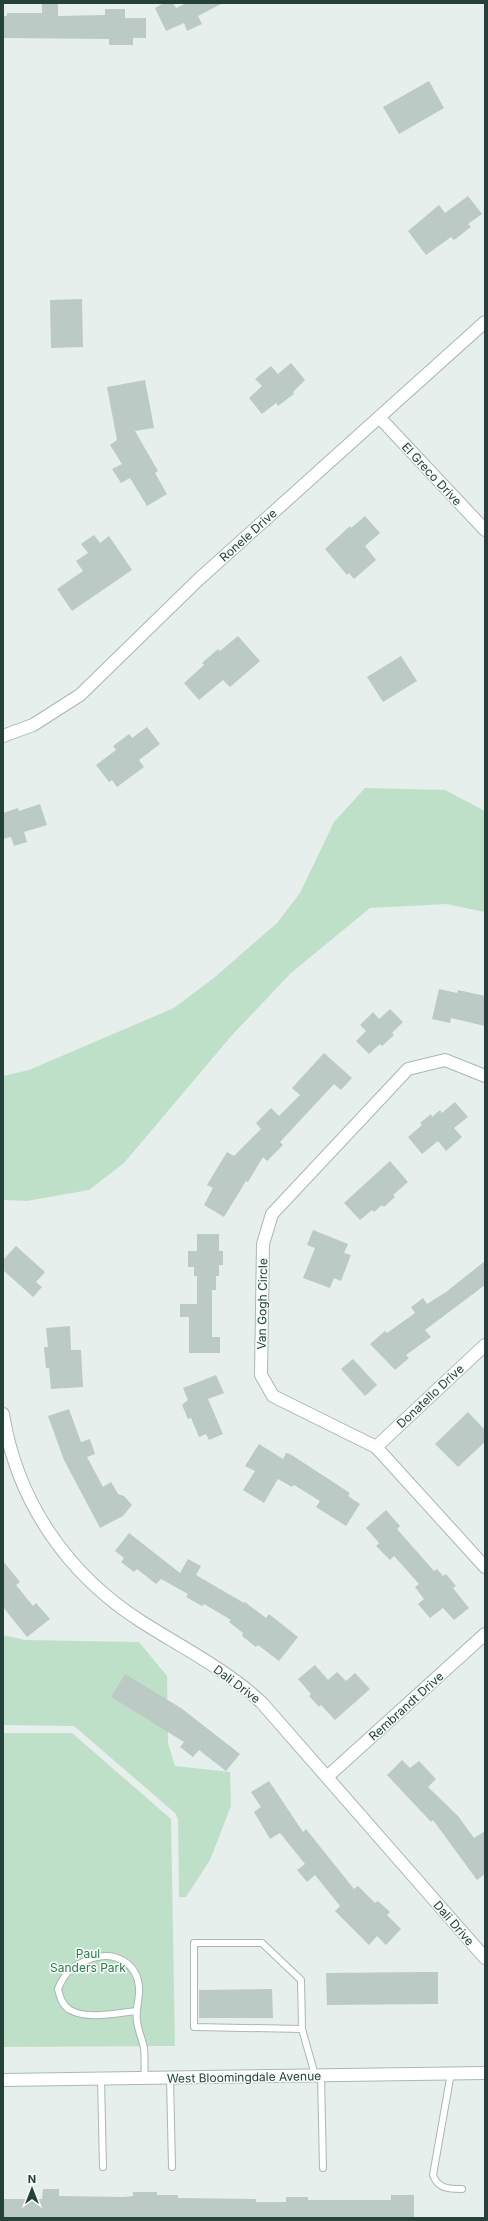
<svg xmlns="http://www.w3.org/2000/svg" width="488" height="2221" viewBox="0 0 488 2221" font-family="Inter,sans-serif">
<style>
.green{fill:#bfe0c8}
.building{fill:#bbcac4}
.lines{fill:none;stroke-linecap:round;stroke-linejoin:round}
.lane-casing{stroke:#a8b8b2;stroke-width:8}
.street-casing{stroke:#a8b8b2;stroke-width:14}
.secondary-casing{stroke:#a4bbb3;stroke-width:14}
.lane{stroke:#fff;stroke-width:6}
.street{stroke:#fff;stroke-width:12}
.secondary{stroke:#fff;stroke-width:12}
.labels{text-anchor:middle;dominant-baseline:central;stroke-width:3;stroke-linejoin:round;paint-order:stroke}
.street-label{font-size:12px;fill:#24423a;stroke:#f7fbf9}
.park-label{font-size:12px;fill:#2d7a4b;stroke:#f7fbf9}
</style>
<rect width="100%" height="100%" fill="#e6efeb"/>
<path class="green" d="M365,788L445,790L485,811V912L446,904L370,908L291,973L233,1034L124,1163L89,1190L27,1201L3,1200V1076L29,1070L174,1008L215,977L277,923L300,893L334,822Z
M3,1635L25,1640L139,1642L167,1676L168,1743L175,1766L230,1772L231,1806L210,1860L186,1897H179L178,1819L175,1813L74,1726L3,1725Z
M3,1733H72L171,1819L175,2046L3,2047Z"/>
<path class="building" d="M164,3H173L176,8L187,3H223L198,16L202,24L187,31L184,23L166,31L155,8Z
M42,4H58V16L105,15V9H125V18H146V38H133V45H109V39L3,38V16H7V13H42Z
M429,81L444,108L399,134L383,107Z
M468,196L482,214L468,224L471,227L454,240L451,237L426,255L408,231L439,205L445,213Z
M82,299L83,347L51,348L50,300Z
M291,363L305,380L293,392L294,394L278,406L276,403L262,414L249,398L262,386L255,379L271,366L278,374Z
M145,380L154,428L135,431L158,471L155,473L167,494L147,506L130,478L121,483L112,469L122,464L110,445L117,440L107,387Z
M365,516L380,533L365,546L376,560L354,579L349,573L347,575L325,549L350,526L351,528Z
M94,535L100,543L109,536L132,570L72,611L57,589L83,571L76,561L88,553L81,544Z
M238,636L260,661L230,687L223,680L199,700L184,683L204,665L202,663L218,649L220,651Z
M401,656L417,681L383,702L367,677Z
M147,727L160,744L139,760L144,767L117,787L112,780L109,782L96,765L116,750L113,746L129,734L132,738Z
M40,804L47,825L24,832L27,842L14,846L11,837L3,839V813L18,808L19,811Z
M439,989L457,993L458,990L485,996V1026L451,1018L450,1023L432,1019Z
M390,1009L403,1022L392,1033L394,1035L382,1046L380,1044L369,1054L356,1041L366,1031L360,1025L373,1012L379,1019Z
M324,1053L352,1078L341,1090L334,1084L280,1142L283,1145L267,1161L263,1157L248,1182L246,1181L224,1217L204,1205L213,1188L207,1185L227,1152L234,1156L261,1129L256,1123L271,1108L279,1116L300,1095L292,1088Z
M455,1102L468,1117L454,1128L462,1137L446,1151L438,1141L422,1154L408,1137L422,1125L420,1123L431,1114L432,1117L440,1110L442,1113Z
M390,1161L408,1182L393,1195L395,1197L384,1207L382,1205L374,1212L372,1210L360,1220L344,1203Z
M313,1230L348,1244L344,1253L351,1255L341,1281L334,1278L330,1288L303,1278L315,1248L307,1245Z
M197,1234H219V1251H223V1265H219V1276H216V1290H212V1337H220V1353H189V1317H180V1304H197V1276H194V1267H188V1251H197Z
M16,1246L45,1272L36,1282L42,1287L33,1297L3,1270V1260Z
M485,1261V1285L425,1330L431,1337L406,1355L409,1358L395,1370L370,1344L385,1331L387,1333L415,1313L411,1307L423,1298L427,1304L446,1292Z
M70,1326L71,1350H81L83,1387L51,1389L49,1368H46L44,1347H48L46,1328Z
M353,1359L377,1385L365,1396L341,1369Z
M216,1375L224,1393L208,1399L223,1434L209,1440L206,1434L199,1437L191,1418L188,1419L182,1405L188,1400L183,1388Z
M69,1409L81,1442L90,1439L95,1454L87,1457L103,1487L111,1482L118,1494L124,1496L132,1505L123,1516L100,1528L64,1460L48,1416Z
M468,1412L485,1430V1442L458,1467L435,1444Z
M259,1444L283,1459L286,1453L290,1454L350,1493L348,1496L360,1504L346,1526L316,1507L320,1501L294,1485L292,1487L278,1479L264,1503L243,1490L255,1471L245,1466Z
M386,1510L400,1526L397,1529L434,1571L437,1569L443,1576L446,1574L456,1586L453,1588L469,1608L454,1620L443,1608L430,1618L418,1604L424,1599L415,1587L419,1584L394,1556L390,1560L376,1546L379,1543L366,1528Z
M129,1533L180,1573L188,1559L201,1566L196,1575L244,1603L245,1602L266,1618L269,1614L298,1637L279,1661L258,1645L256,1647L242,1636L243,1633L229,1622L231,1620L204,1604L202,1606L186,1597L188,1594L161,1579L156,1584L137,1569L134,1572L121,1562L124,1558L115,1551Z
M3,1561L20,1582L16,1585L33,1606L36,1603L50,1619L27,1637L3,1607Z
M315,1665L328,1680L337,1672L346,1681L355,1673L370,1689L335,1720L321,1705L319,1707L309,1696L311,1694L298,1679Z
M125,1674L181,1708L240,1754L226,1771L199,1750L193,1757L180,1747L184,1742L111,1697Z
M402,1760L410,1768L419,1761L436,1779L428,1787L458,1816L474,1838L485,1831V1874L477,1880L433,1820L431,1822L387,1775Z
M269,1781L303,1832L306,1829L354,1889L358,1886L375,1903L378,1901L390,1912L387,1915L401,1929L386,1945L377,1936L369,1945L335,1911L340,1906L315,1875L307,1882L297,1870L305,1864L280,1833L270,1839L254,1812L261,1807L251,1792Z
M424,1972H438V2004L327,2005L326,1973Z
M272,1989L273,2018H199V1990Z
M43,2189H59V2196L124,2197L133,2196V2192H157V2195H178V2198L256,2199V2202H286V2197H308V2200H391V2195H414V2218H3V2199H42Z"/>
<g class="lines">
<g class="lane-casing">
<path id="lane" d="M137,2011C117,2013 88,2020 70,2010C62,2005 60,1997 58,1989C65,1971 75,1964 93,1958C115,1951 137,1963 139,1987C140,1999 135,2010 137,2021C138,2030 142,2039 144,2048C145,2058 144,2068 145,2079
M302,2029L194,2027V1943H262L301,1980L302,2029L315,2075
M451,2073L433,2175C438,2189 449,2189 462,2189
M321,2075L323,2168
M170,2078L172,2167
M101,2079L103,2167"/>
</g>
<g class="street-casing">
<path id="street" d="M379,417L485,530
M3,736L33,725L80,695L198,580L485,322
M485,1076L445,1060L408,1069L272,1214L263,1244L261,1375L273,1396L376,1447L485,1567
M3,1414C17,1502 68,1575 142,1622C183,1648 227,1670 262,1703L485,1958
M376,1447L485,1345
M327,1777L485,1634"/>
</g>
<g class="secondary-casing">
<path id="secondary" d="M3,2080L485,2073"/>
</g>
<use href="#lane" class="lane"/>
<use href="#street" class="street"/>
<use href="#secondary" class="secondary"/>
</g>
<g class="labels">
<g class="street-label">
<text transform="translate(432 474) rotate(47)">El Greco Drive</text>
<text transform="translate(248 535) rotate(-42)">Ronele Drive</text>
<text transform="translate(262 1304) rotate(-89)">Van Gogh Circle</text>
<text transform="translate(430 1396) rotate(-43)">Donatello Drive</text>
<text transform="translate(237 1684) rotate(37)">Dali Drive</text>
<text transform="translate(406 1706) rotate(-42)">Rembrandt Drive</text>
<text transform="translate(454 1923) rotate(49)">Dali Drive</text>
<text transform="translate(244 2077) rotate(-1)">West Bloomingdale Avenue</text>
</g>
<g class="park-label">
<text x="88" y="1953">Paul<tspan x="88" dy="14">Sanders Park</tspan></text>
</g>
</g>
<rect width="488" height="2221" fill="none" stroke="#24423a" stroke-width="8"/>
<g transform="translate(32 2189)" stroke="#f7fbf9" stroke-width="3" paint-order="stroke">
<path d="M0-3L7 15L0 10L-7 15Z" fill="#24423a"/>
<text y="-6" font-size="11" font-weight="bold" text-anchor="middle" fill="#24423a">N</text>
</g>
</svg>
